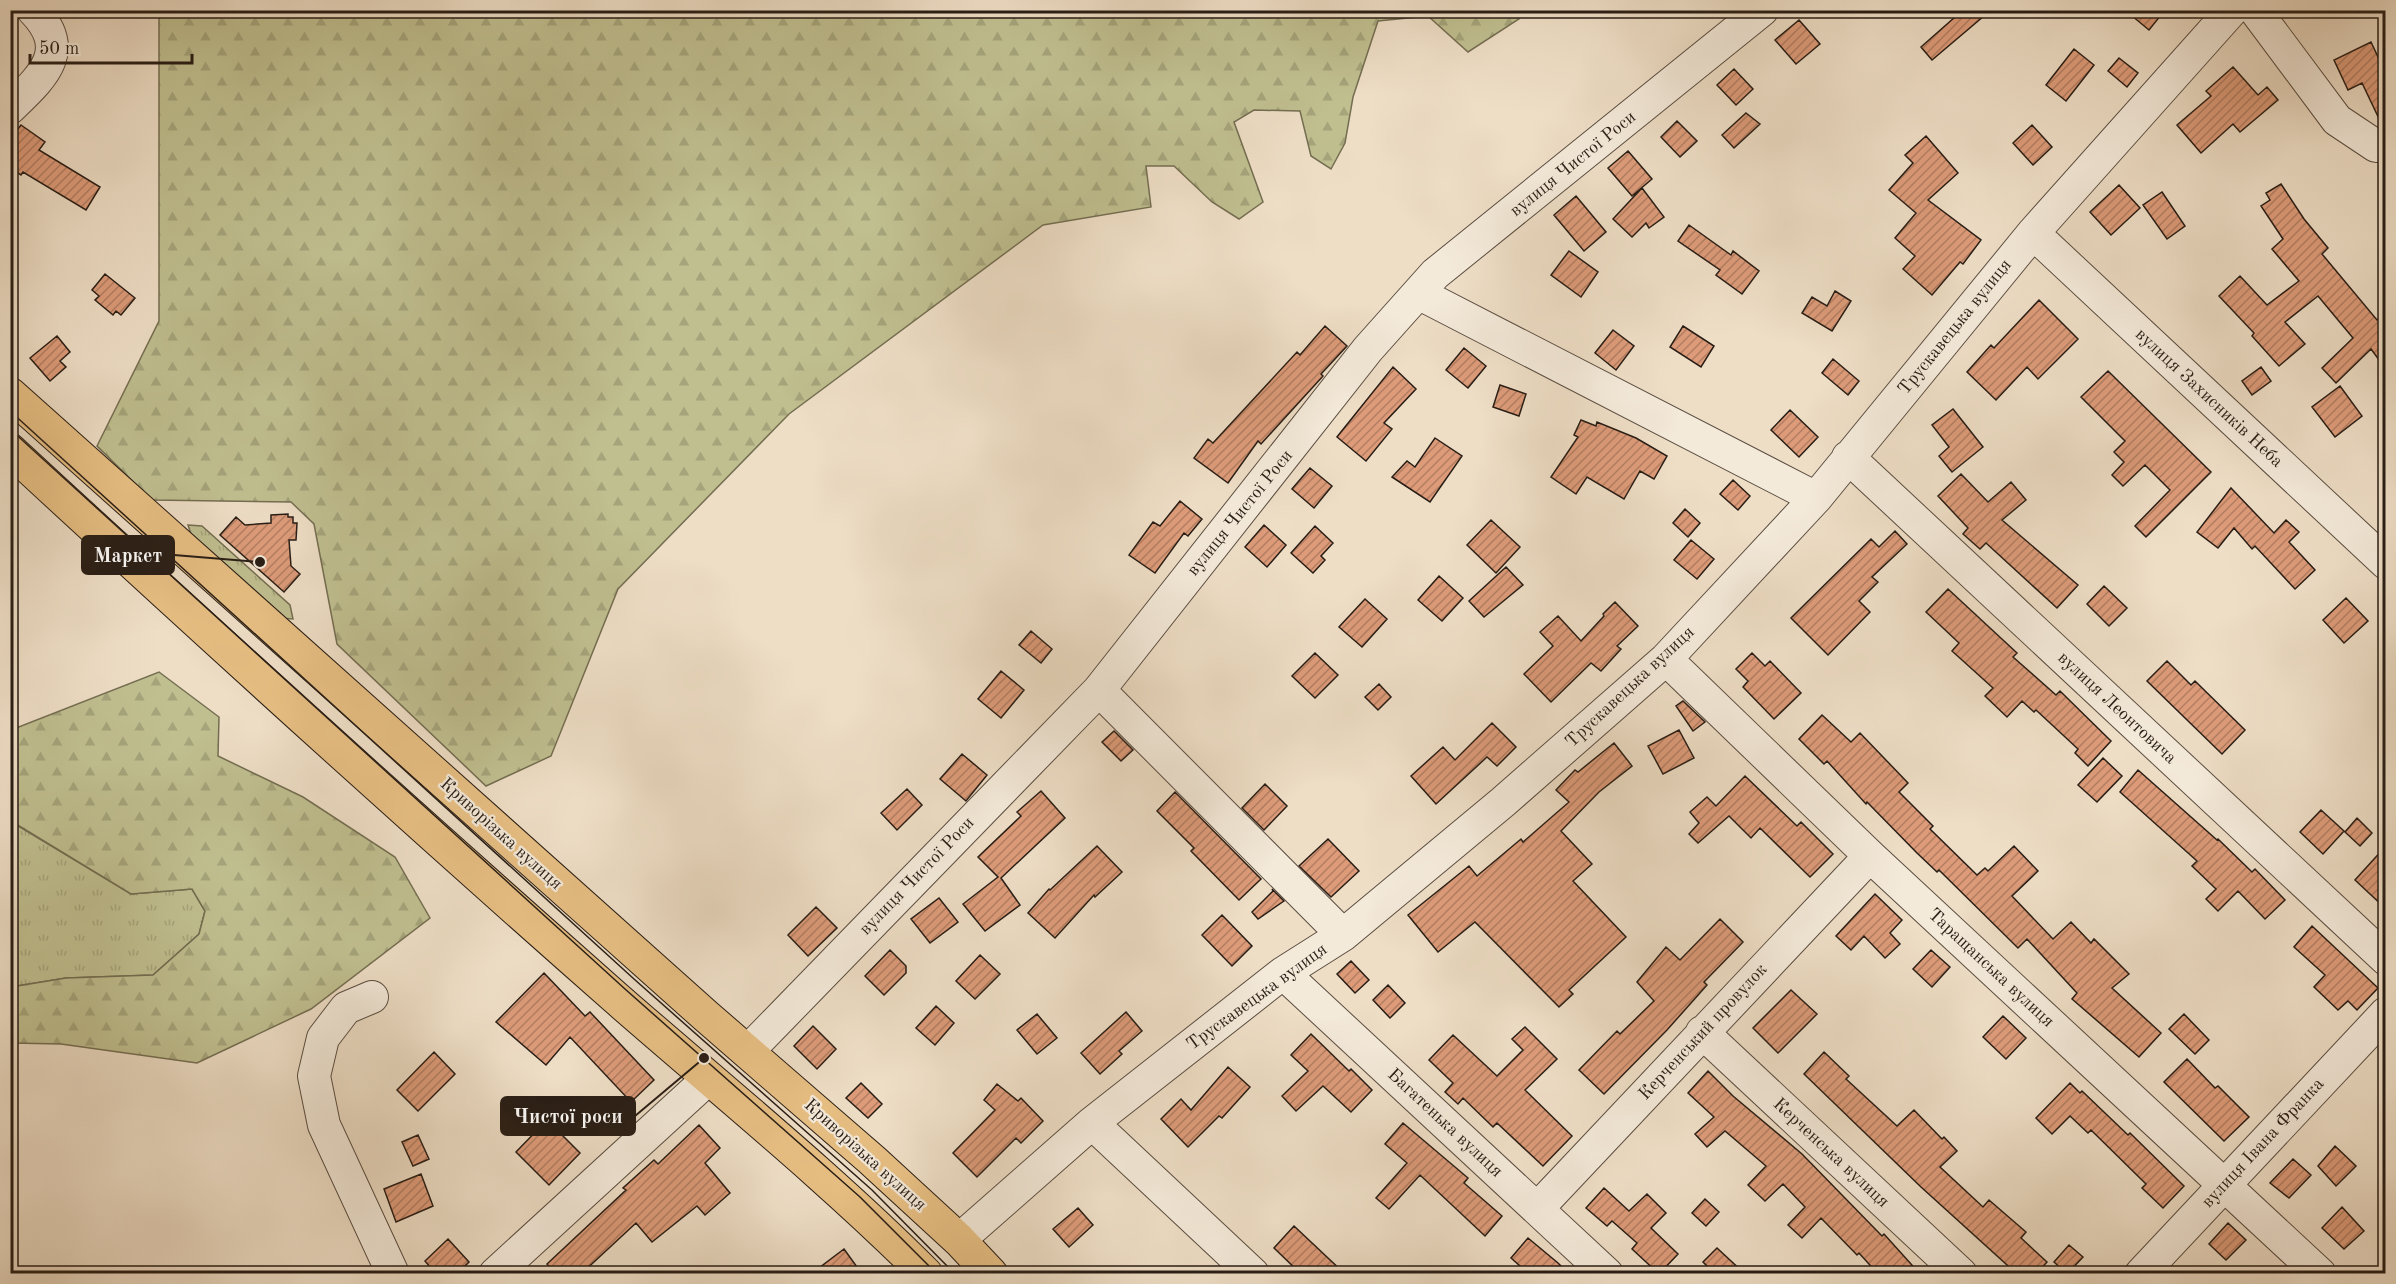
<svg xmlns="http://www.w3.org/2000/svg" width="2396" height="1284" viewBox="0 0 2396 1284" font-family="'Old Standard TT',serif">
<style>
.grass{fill:url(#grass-tufts);stroke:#746e52;stroke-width:1.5}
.forest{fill:url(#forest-firs);stroke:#746e52;stroke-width:1.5}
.building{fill:url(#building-hatch);stroke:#281d15;stroke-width:1.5}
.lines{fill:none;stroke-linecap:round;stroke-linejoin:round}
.minor-casing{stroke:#5a4d41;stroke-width:34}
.major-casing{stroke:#281d15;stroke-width:35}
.minor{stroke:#f4eada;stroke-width:32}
.major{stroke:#e7bf83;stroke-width:33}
.tram{stroke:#281d15;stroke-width:1.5}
.labels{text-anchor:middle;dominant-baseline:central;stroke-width:4.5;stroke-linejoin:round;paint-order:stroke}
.street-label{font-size:18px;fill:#281d15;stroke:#f4eada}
.leader{fill:none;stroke:#281d15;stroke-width:2}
.callout-dot{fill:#281d15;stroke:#f4eada;stroke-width:2}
.callout{fill:#281d15;stroke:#281d15;stroke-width:2}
.callout-label{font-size:20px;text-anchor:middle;font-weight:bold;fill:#fff}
</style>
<defs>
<pattern id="grass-tufts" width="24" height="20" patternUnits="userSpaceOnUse" patternTransform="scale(1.5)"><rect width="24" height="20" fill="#c0bf90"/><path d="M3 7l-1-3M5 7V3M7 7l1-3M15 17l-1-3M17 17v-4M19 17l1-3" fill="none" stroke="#a5a47b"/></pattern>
<pattern id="forest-firs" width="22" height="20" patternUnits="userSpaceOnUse" patternTransform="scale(1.5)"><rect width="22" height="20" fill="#c0bf90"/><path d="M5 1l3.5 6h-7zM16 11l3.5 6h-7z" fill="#a5a47b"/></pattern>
<pattern id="building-hatch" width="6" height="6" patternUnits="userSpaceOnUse" patternTransform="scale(1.5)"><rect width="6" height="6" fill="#dd9b79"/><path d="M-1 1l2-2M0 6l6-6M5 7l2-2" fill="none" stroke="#b37e62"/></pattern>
</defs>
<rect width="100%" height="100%" fill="#eedec6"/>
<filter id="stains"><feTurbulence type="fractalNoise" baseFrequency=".00333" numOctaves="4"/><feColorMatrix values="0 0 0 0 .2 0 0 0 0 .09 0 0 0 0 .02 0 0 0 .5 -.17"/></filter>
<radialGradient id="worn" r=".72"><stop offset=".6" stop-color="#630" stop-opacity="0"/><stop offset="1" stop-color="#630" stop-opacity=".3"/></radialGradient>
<path class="grass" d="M188,525L202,526L290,605L293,619L280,618L193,540Z
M10,821L131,894L192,889L205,911L199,934L153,975L66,978L11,987Z"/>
<path class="forest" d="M159,11H1518L1519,19L1468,52L1428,16L1378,21L1353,97L1345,143L1331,169L1311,156L1300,111L1254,110L1234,122L1263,202L1239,219L1212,202L1174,166H1146L1151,207L1043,225L789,414L618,589L551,756L486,786L337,644L314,524L291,502L152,500L97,446L159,321Z
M159,672L219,717L218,756L303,797L395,857L430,918L311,1009L197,1063L61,1044L11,1043V987L66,978L153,975L199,934L205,911L192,889L131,894L11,821V730Z"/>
<path class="building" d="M1963,10H1991L1932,60L1921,47Z
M2125,10H2165L2149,30Z
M1799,20L1820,44L1796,64L1775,40Z
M2371,42L2385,72V127H2383L2362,83L2348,90L2334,60Z
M2074,49L2094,65L2066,101L2046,85Z
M2119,58L2138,73L2127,87L2108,71Z
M2233,67L2258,95L2267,87L2278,100L2240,132L2233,124L2201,153L2177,125L2211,96L2206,91Z
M1734,69L1753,89L1736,105L1717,85Z
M1746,113L1760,124L1734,148L1722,135Z
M1677,121L1697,141L1680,157L1661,137Z
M21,125L45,142L39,150L100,187L86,210L23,172L21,175L10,168V139Z
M2032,125L2052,147L2033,165L2013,143Z
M1926,136L1958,173L1928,200L1981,240L1963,264L1960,262L1932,295L1903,269L1915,256L1895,238L1916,213L1889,190L1913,163L1905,155Z
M1628,151L1652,179L1632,196L1608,168Z
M2281,184L2304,219L2328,248L2322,254L2377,320L2385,313V368L2371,349L2336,383L2322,368L2353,338L2318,296L2285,322L2305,344L2279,366L2252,336L2254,333L2219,296L2240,276L2267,305L2299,281L2272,249L2283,239L2261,206L2270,200L2266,193Z
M2119,185L2140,208L2111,235L2090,212Z
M1642,188L1664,217L1649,228L1646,223L1632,237L1613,219Z
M2162,192L2185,226L2167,239L2143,205Z
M1576,196L1606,232L1584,251L1554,215Z
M1689,225L1731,255L1733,251L1759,271L1742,294L1716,275L1720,270L1678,241Z
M1569,251L1598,272L1581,297L1551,275Z
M105,274L135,298L121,315L116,311L113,315L95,300L99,296L92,290Z
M1835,291L1851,301L1832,331L1802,313L1812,297L1827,306Z
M2039,300L2078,339L2038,379L2027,367L1996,400L1967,372L1991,345L1994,348Z
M1325,326L1347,346L1321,374L1323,376L1261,444L1258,441L1228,483L1194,458L1208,439L1213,443L1297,352L1300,355Z
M1683,326L1714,346L1701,367L1670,347Z
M1613,330L1634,346L1616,370L1595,353Z
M57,336L70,352L60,361L66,367L50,381L30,358Z
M1464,348L1486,366L1468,388L1446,370Z
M1833,359L1859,381L1848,395L1822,373Z
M1393,367L1416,389L1384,423L1392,429L1366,461L1337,437Z
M2261,367L2271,381L2252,395L2242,381Z
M2108,371L2211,472L2146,537L2135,526L2170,490L2145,465L2123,486L2112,475L2124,462L2114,452L2125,441L2081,397Z
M1500,385L1526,394L1519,416L1493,407Z
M2340,386L2362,416L2335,437L2312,407Z
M1953,409L1983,447L1952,472L1939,456L1949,447L1932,425Z
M1790,410L1818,437L1799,457L1771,430Z
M1581,420L1596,426L1597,422L1636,438L1667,456L1654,479L1640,471L1624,499L1587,477L1576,494L1551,477L1578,437L1574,435Z
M1435,438L1462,456L1430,502L1392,477L1407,461L1415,467Z
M1310,468L1332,486L1314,508L1292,489Z
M1961,474L1988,502L2011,482L2026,500L2002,520L2078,585L2057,608L1986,543L1980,549L1963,534L1968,528L1938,496Z
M1733,480L1750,496L1738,510L1720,494Z
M2231,488L2274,533L2286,520L2299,532L2289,542L2315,570L2295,589L2255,546L2252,549L2234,528L2218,548L2197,532Z
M1180,501L1202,519L1188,536L1184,533L1155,573L1129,555L1153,522L1160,526Z
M1685,509L1700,523L1688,537L1673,523Z
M288,514V517H293V523H297L296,540H289L291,566L300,574L284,592L220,535L236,517L245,525L271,523V515Z
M1491,520L1520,547L1496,573L1467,545Z
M1264,525L1286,545L1267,567L1245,547Z
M1315,526L1333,543L1321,556L1325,560L1313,573L1291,553Z
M1895,531L1907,544L1872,577L1878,582L1859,601L1870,612L1828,655L1791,618L1871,539L1879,547Z
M1691,540L1714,559L1697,579L1674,560Z
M1506,567L1523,585L1484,617L1469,601Z
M1439,576L1463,598L1442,621L1418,600Z
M2104,586L2127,608L2109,626L2087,604Z
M1948,589L2017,653L2013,657L2056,695L2060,691L2111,741L2088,766L2075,753L2078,749L2036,710L2034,712L2022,701L2007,717L1985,696L1993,688L1952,651L1959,643L1926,612Z
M2346,598L2368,621L2344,643L2323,620Z
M1365,599L1387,619L1362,647L1339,627Z
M1615,602L1638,626L1617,646L1621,649L1601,671L1591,663L1551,702L1524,674L1553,646L1540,632L1558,616L1581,641L1604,616L1603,614Z
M1031,631L1052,649L1041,663L1019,645Z
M1315,653L1338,675L1315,698L1292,676Z
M1752,653L1765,666L1770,661L1801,693L1774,719L1743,687L1748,681L1736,669Z
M2167,661L2191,685L2195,681L2245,730L2222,754L2147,681Z
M1001,671L1024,690L1001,718L978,699Z
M1379,684L1391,697L1378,710L1365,697Z
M1683,701L1705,722L1693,731L1676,706Z
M1822,715L1851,742L1860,733L1908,783L1899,792L1933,826L1930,829L1977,875L1985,868L1988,871L2014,846L2038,871L2012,896L2053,939L2071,922L2091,943L2094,939L2129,974L2112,988L2161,1033L2139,1057L2072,999L2077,993L2027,939L2018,948L1939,870L1937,872L1917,853L1867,802L1866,804L1827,761L1824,764L1799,739Z
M1492,723L1516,747L1497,766L1487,757L1436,804L1411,776L1443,747L1455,760Z
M1679,730L1694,758L1663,774L1648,746Z
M1114,731L1133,750L1121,761L1102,742Z
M1614,743L1632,766L1599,792L1561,831L1592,864L1573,881L1626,937L1569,990L1573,994L1559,1007L1475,922L1438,952L1408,915L1469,866L1477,876L1521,839L1523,842L1569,802L1556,790L1575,770L1578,772Z
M962,754L987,775L966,801L940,779Z
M2103,758L2122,776L2097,802L2078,785Z
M2138,770L2217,840L2218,839L2252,872L2255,869L2285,900L2265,919L2238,891L2218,911L2206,899L2216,889L2192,866L2197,861L2120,792Z
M1745,776L1797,826L1801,822L1833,854L1810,877L1760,828L1751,838L1729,816L1698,843L1689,834L1699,823L1690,812L1707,797L1716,806Z
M1265,784L1287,806L1264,830L1242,808Z
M907,789L922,805L897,830L881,813Z
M1041,791L1065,818L1001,878L1020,905L985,931L963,904L998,877L978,857L1021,816L1017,812Z
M1175,792L1261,879L1239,900L1191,851L1194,848L1157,811Z
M2321,810L2344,831L2323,854L2300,832Z
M2357,818L2372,833L2360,846L2345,832Z
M1328,839L1359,871L1331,897L1299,866Z
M1097,846L1122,872L1095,897L1094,895L1055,938L1028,913L1049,889L1050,890Z
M2385,847V908L2355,880Z
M1272,889L1284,901L1258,919L1252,912L1273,891Z
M1875,894L1902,920L1890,933L1900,944L1885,958L1864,936L1851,950L1836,936Z
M939,898L958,922L930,943L911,919Z
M816,907L837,928L808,956L788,935Z
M1222,915L1252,946L1232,966L1202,935Z
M1720,919L1743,942L1704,982L1707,985L1667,1030L1604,1094L1579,1070L1617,1031L1620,1034L1654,1001L1637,982L1666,947L1680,960Z
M2312,926L2378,988L2357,1010L2348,1001L2338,1010L2314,987L2325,975L2294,947Z
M890,950L906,966V973L884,995L865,976Z
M1931,950L1950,967L1932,987L1913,969Z
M980,955L1000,974L975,999L956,981Z
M1351,961L1369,980L1355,993L1337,974Z
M544,973L585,1016L590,1012L654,1080L631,1102L570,1037L546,1065L496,1022Z
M1388,985L1405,1003L1390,1018L1373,1000Z
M1791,990L1817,1014L1778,1053L1753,1028Z
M936,1006L954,1023L935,1045L916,1028Z
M1126,1012L1142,1031L1119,1051L1122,1054L1100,1074L1081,1053Z
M1037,1014L1057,1038L1037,1054L1017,1030Z
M2184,1014L2209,1040L2195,1054L2169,1029Z
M2003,1016L2026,1038L2006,1059L1983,1037Z
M813,1026L836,1049L817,1069L794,1046Z
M1525,1027L1557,1059L1525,1090L1572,1136L1543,1166L1497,1123L1493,1127L1463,1098L1458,1104L1445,1092L1453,1083L1429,1060L1453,1035L1497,1076L1523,1050L1512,1039Z
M1311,1034L1349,1071L1351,1069L1372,1090L1351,1112L1323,1086L1296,1111L1282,1096L1308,1071L1291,1055Z
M434,1052L455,1074L418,1111L397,1090Z
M1824,1052L1849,1076L1846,1079L1897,1126L1914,1110L1942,1139L1944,1137L1957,1151L1940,1167L1983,1207L1989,1200L2026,1232L2021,1238L2047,1262L2036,1274H2017L1921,1187L1804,1074Z
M2187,1059L2215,1088L2218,1086L2249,1117L2224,1141L2164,1082Z
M1228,1067L1250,1087L1222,1118L1219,1116L1188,1147L1161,1119L1181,1099L1191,1110Z
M1708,1071L1733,1096L1802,1154L1882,1236L1884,1234L1920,1274H1878L1859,1253L1857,1255L1821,1218L1802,1238L1788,1225L1805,1207L1783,1184L1765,1201L1748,1185L1766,1166L1725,1131L1707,1147L1695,1134L1714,1117L1688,1093Z
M861,1083L882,1104L868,1118L846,1098Z
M2070,1083L2080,1093L2082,1091L2128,1135L2130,1133L2184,1186L2163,1208L2142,1188L2146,1184L2091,1130L2088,1133L2070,1116L2052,1134L2036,1118Z
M997,1084L1018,1101L1021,1098L1043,1121L1021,1143L1016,1138L977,1177L953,1153L995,1110L984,1100Z
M547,1120L580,1153L549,1185L516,1152Z
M1403,1123L1468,1178L1464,1183L1502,1216L1485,1236L1420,1175L1389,1209L1376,1198L1407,1163L1385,1144Z
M699,1125L720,1148L705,1163L730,1193L705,1215L697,1206L652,1242L636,1223L581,1274H556L547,1264L626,1190L623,1188L654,1160L658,1164Z
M418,1135L429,1159L413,1166L402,1142Z
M2335,1146L2356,1166L2336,1186L2318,1166Z
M2293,1159L2311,1175L2289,1198L2270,1183Z
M421,1174L433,1206L396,1222L384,1189Z
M1604,1188L1629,1211L1647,1194L1666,1213L1651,1228L1678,1254L1659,1274L1632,1249L1637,1243L1612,1221L1607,1226L1586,1208Z
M1705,1199L1719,1212L1706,1226L1692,1213Z
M2342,1207L2364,1231L2344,1249L2322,1228Z
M1078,1208L1093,1225L1069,1247L1053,1229Z
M2228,1223L2246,1240L2226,1260L2209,1244Z
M1294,1226L1345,1274H1301L1274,1248Z
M1528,1238L1558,1263L1569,1274H1529L1511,1258Z
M448,1239L469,1262L457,1274H436L425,1261Z
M2069,1245L2083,1257L2067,1274L2054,1262Z
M1717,1248L1745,1274H1715L1703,1262Z
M844,1249L862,1274H811Z"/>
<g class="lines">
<g class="minor-casing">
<path id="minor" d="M2255,10L2337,120L2376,146L2386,145
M10,108C42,77 73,51 33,10
M2033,233L2386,563
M1418,293L1816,498
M1848,457L2386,959
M1666,659L1870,856L2320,1274
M1099,690L1343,935
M1283,973L1607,1274
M372,997L346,1008L323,1038L314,1076L324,1125L393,1274
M1702,1032L1961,1274
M748,1051L1099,690L1368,349L1435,274L1762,10
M1092,1123L1253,1274
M1537,1209L1870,856
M959,1240L1092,1123L1283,973L1343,935L1503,802L1666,659L1816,498L2033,233L2232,10
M495,1274L709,1078
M2141,1274L2386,1013"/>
</g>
<g class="major-casing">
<path id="major" d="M10,394L706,1016L872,1160L959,1240L991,1274
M10,450C210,635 412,818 616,998C720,1089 828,1176 926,1274"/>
</g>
<use href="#minor" class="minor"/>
<use href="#major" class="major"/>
<path class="tram" d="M10,411L634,979L872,1190L955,1274
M10,429L625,989L860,1197L937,1274"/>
</g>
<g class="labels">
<g class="street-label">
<text transform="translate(1573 164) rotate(-39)">вулиця Чистої Роси</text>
<text transform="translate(1955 327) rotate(-51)">Трускавецька вулиця</text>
<text transform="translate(2209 398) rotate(43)">вулиця Захисників Неба</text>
<text transform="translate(1240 513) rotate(-51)">вулиця Чистої Роси</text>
<text transform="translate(1630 687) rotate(-43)">Трускавецька вулиця</text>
<text transform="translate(2117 708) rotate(43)">вулиця Леонтовича</text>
<text transform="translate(501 834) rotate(42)">Криворізька вулиця</text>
<text transform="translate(917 876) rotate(-46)">вулиця Чистої Роси</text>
<text transform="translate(1991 968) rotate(43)">Таращанська вулиця</text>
<text transform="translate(1257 997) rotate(-36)">Трускавецька вулиця</text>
<text transform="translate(1703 1032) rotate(-47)">Керченський провулок</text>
<text transform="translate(1445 1123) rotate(43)">Багатенька вулиця</text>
<text transform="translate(2263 1143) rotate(-47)">вулиця Івана Франка</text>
<text transform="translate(1831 1153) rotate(43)">Керченська вулиця</text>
<text transform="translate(865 1155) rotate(42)">Криворізька вулиця</text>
</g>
</g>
<path class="leader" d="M260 562L174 555M704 1058L635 1116"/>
<g class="callout-dot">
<circle cx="260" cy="562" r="6"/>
<circle cx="704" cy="1058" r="6"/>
</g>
<g class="callout">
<rect x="82" y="536" width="92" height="38" rx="6"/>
<rect x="501" y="1097" width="134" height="38" rx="6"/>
</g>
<g class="callout-label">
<text x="128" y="562">Маркет</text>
<text x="568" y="1123">Чистої роси</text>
</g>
<rect width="2396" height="1284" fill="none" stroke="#eedec6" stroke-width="36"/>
<rect x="12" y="12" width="2372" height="1260" fill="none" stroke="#281d15" stroke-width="3"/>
<rect x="18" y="18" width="2360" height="1248" fill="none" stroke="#281d15" stroke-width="1.5"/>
<path d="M30 54v9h162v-9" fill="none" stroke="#281d15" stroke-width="3"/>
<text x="39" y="54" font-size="18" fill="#281d15" stroke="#f4eada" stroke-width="4.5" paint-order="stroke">50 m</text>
<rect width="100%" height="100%" filter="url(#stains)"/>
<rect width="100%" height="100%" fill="url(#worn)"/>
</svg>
